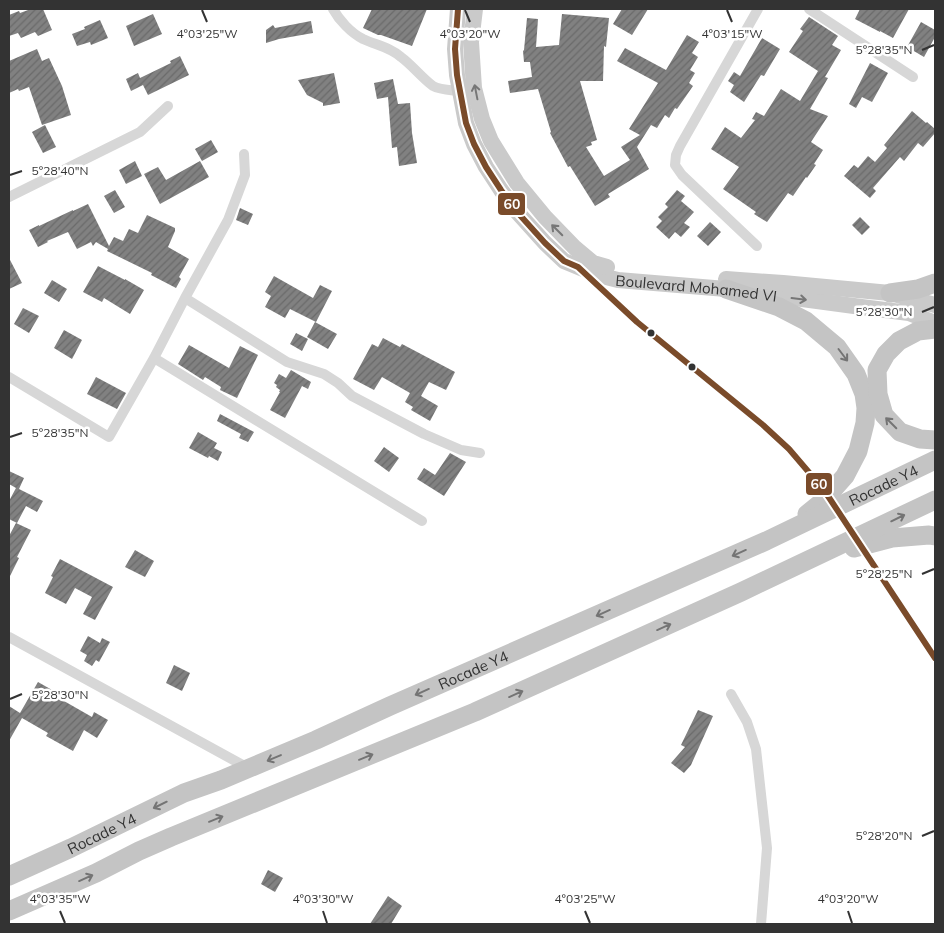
<svg xmlns="http://www.w3.org/2000/svg" width="944" height="933" viewBox="0 0 944 933" font-family="Mulish,sans-serif">
<style>
.building{fill:url(#building-hatch)}
.lines{fill:none;stroke-linecap:round;stroke-linejoin:round}
.street{stroke:#d7d7d7;stroke-width:10}
.primary{stroke:#cacaca;stroke-width:16}
.highway{stroke:#c4c4c4;stroke-width:19}
.bus-1-casing{stroke:#fff;stroke-width:10}
.bus-1{stroke:#7a4b2a;stroke-width:6}
.oneway{stroke:#777}
.oneway2{stroke:#747474}
.ticks{fill:none;stroke:#333;stroke-width:2}
.bus-dot{fill:#333;stroke:#fff;stroke-width:2}
.labels{text-anchor:middle;dominant-baseline:central;stroke-width:5;stroke-linejoin:round;paint-order:stroke}
.street-label{font-size:15px;fill:#333;stroke:#fff}
.ticks-label{font-size:12px;text-anchor:middle;fill:#333;stroke:#fff;stroke-width:5;stroke-linejoin:round;paint-order:stroke}
.line-badge{stroke:#fff;stroke-width:2}
.badge-label{font-size:14px;text-anchor:middle;font-weight:bold;fill:#fff}
</style>
<defs>
<pattern id="building-hatch" width="6" height="6" patternUnits="userSpaceOnUse" patternTransform="scale(1.25)"><rect width="6" height="6" fill="#818181"/><path d="M-1 1l2-2M0 6l6-6M5 7l2-2" fill="none" stroke="#6a6a6a"/></pattern>
</defs>
<rect width="100%" height="100%" fill="#fff"/>
<path class="building" d="M31,9H43L52,30L38,36L35,32L21,38L18,33L9,36V15L19,11L20,13Z
M372,9H427L412,46L381,35H378L363,28Z
M622,9H648L632,35L613,24Z
M860,9H909L893,38L880,31V32L855,19Z
M153,14L162,34L134,46L126,26Z
M562,14L609,18L606,47L604,46L603,81H580L597,140L591,142L592,145L586,147L604,176L630,160L621,147L640,135L629,129L658,83L617,61L625,48L666,70L687,35L699,42L692,53L698,57L690,70L695,73L689,83L693,86L677,109L675,108L669,118L665,115L657,128L651,125L637,147L649,169L608,194L610,197L595,206L570,166L568,167L550,133L551,132L538,89L510,93L508,81L532,77L530,62H524L523,51L524,50L527,18L538,19L536,47L559,45Z
M809,17L838,36L832,45L841,50L825,77L828,78L810,109L828,116L811,142L823,150L814,164L816,165L807,178L806,177L793,196L788,193L767,222L754,214L756,212L723,189L739,167L711,149L725,127L741,138L755,120L752,119L756,112L764,116L781,89L800,101L818,71L789,52L803,31L800,29Z
M100,20L108,38L91,45L90,42L77,46L72,34L85,29L84,27Z
M311,21L313,33L279,39L266,43V30L273,25L275,28Z
M921,22L935,30V37L924,57L907,47Z
M762,38L780,49L764,76L761,75L744,102L730,92L734,85L728,81L734,72L740,76Z
M37,49L42,61L49,58L62,86L71,115L42,125L29,87L19,91L18,89L9,93V61Z
M180,56L189,75L148,95L143,85L131,91L126,79L138,73L140,78L171,63L170,61Z
M870,63L888,73L872,102L862,97L856,108L849,104Z
M334,73L340,103L323,106V103L307,95L298,80Z
M393,79L398,104L410,103L412,133L417,163L399,166L397,147L392,148L388,97L377,99L374,83Z
M912,111L926,123L927,122L935,129V133L923,147L918,143L904,161L900,157L873,188L876,191L870,198L844,176L854,165L858,168L868,156L875,162L887,148L884,145Z
M45,125L56,147L43,153L32,132Z
M211,140L218,152L202,161L195,149Z
M135,161L142,176L126,184L119,170Z
M200,161L209,177L160,204L144,174L158,167L166,180Z
M115,190L125,207L114,213L104,196Z
M677,190L685,196L681,201L694,212L684,223L690,227L681,237L675,232L669,239L656,227L662,221L658,217L668,207L665,204Z
M88,204L109,246L114,237L123,241L129,229L138,233L147,215L175,228V231L168,247L189,259L179,277L181,279L176,288L151,275L152,273L107,251L108,249L96,242L93,246L91,242L77,249L68,232L47,241L48,242L38,247L29,230L39,225V226L73,210V211Z
M240,208L253,214L248,225L236,220Z
M860,217L870,227L862,235L852,225Z
M710,222L721,232L708,246L697,236Z
M9,258L22,283L9,289Z
M98,266L125,280V279L144,290L130,314L104,298L102,302L83,292Z
M274,276L313,298L320,285L332,291L316,322L290,309L285,318L265,307L271,296L265,292Z
M52,280L67,289L59,302L44,293Z
M23,308L39,316L29,333L14,324Z
M315,322L337,334L328,349L307,337Z
M64,330L82,340L72,359L54,348Z
M296,333L308,339L302,351L290,344Z
M383,338L400,347L402,344L455,372L446,390L429,382L421,396L438,406L430,421L411,410L413,407L405,402L410,393L382,377L374,390L353,379L372,344L378,347Z
M189,345L229,368L240,346L258,355L237,398L220,390L221,387L205,377L203,380L178,364Z
M291,370L311,382L308,389L302,386L285,418L270,410L280,392H279L280,390L276,387L277,385L274,383L279,374L286,378Z
M96,377L126,393L117,409L87,394Z
M220,414L254,432L248,442L239,438L241,434L217,421Z
M198,432L217,443L214,448L222,452L218,461L209,456L208,458L189,448Z
M384,447L399,458L389,472L374,461Z
M450,453L466,462L444,496L417,479L424,468L435,475Z
M9,471L24,478L19,489L43,501L37,512L26,506L17,523L9,519V501L16,488L9,484Z
M16,523L31,530L17,557L19,558L9,578V536Z
M135,550L154,561L145,577L125,567Z
M60,559L113,587L95,620L83,614L92,597L75,588L66,604L45,593L53,577L51,576Z
M88,636L100,643L102,638L110,642L99,662L96,660L92,666L84,661L87,655L80,651Z
M174,665L190,673L182,691L166,683Z
M38,682L66,698L64,701L92,717L94,712L108,720L97,738L84,730L73,751L46,736L48,733L22,718L9,741V706L20,713Z
M698,710L713,716L691,765L684,773L671,763L685,747L681,745Z
M268,870L283,878L275,892L261,884Z
M388,896L402,906L391,924H370Z"/>
<g class="lines">
<path class="street" d="M333,9C339,20 351,33 363,39C376,45 390,47 401,57C412,65 422,78 433,86C440,90 451,90 459,91
M809,9L913,77
M9,197L140,132L168,106
M757,246L682,175L675,165L676,155L680,146L758,9
M185,298L287,362L324,374L338,383L352,396L424,434L461,450L480,453
M154,358L422,521
M9,377L109,437L154,358L185,298L228,220L245,175L244,154
M9,637L248,768
M731,694L747,722L756,749L767,848L761,924"/>
<g class="primary">
<path id="s1" d="M458,9L455,49L457,75L466,123L474,144L486,167L501,190L518,213L545,243L564,261L598,275L618,280L726,289L869,308L909,313L935,323"/>
<path d="M475,9L471,42L474,88L482,119L491,141L517,183L545,217L575,248L593,263L607,267"/>
<path d="M726,279L783,283L890,293L935,305"/>
</g>
<g class="highway">
<path d="M726,289L779,307L806,321L837,347L856,374L864,394L866,408L865,423L858,451L845,476L823,501L807,514"/>
<path d="M890,293L918,289L935,283"/>
<path d="M935,329L918,331L899,341L886,354L877,370L878,394L884,415L900,432L920,439L935,440"/>
<path d="M854,548L892,538L929,535L935,536"/>
<path id="s2" d="M9,876L71,848L184,793L221,780L316,740L390,706L766,541L935,460"/>
<path d="M9,911L96,873L139,851L171,837L475,712L741,592L935,500"/>
</g>
<g class="bus-1-casing">
<path id="bus-1" d="M458,9L455,49L457,75L466,123L474,144L486,167L501,190L518,213L545,243L564,261L578,267L637,322L763,425L789,449L824,490L935,658"/>
</g>
<use href="#bus-1" class="bus-1"/>
</g>
<defs><path id="oneway-shaft" d="M-6 0H5M1.5-3L5.5 0L1.5 3" fill="none" stroke-width="1.6" stroke-linecap="round" stroke-linejoin="round" transform="scale(1.25)"/></defs>
<g class="oneway">
<use href="#oneway-shaft" transform="translate(476 92) rotate(-101)"/>
<use href="#oneway-shaft" transform="translate(557 230) rotate(-135)"/>
<use href="#oneway-shaft" transform="translate(799 299) rotate(7)"/>
</g>
<g class="oneway2">
<use href="#oneway-shaft" transform="translate(843 355) rotate(53)"/>
<use href="#oneway-shaft" transform="translate(891 423) rotate(-135)"/>
<use href="#oneway-shaft" transform="translate(898 518) rotate(-26)"/>
<use href="#oneway-shaft" transform="translate(739 553) rotate(156)"/>
<use href="#oneway-shaft" transform="translate(603 613) rotate(156)"/>
<use href="#oneway-shaft" transform="translate(664 627) rotate(-24)"/>
<use href="#oneway-shaft" transform="translate(422 692) rotate(156)"/>
<use href="#oneway-shaft" transform="translate(516 694) rotate(-24)"/>
<use href="#oneway-shaft" transform="translate(366 757) rotate(-22)"/>
<use href="#oneway-shaft" transform="translate(274 758) rotate(157)"/>
<use href="#oneway-shaft" transform="translate(160 805) rotate(154)"/>
<use href="#oneway-shaft" transform="translate(216 819) rotate(-22)"/>
<use href="#oneway-shaft" transform="translate(86 878) rotate(-24)"/>
</g>
<path class="ticks" d="M202,10L207,22M465,10L470,22M727,10L732,22M922,50L934,45M10,175L22,171M922,312L934,307M10,437L22,433M922,574L934,569M10,699L22,694M922,836L934,831M60,911L65,923M323,911L327,923M585,911L590,923M848,911L852,923"/>
<g class="bus-dot">
<circle cx="651" cy="333" r="4.5"/>
<circle cx="692" cy="367" r="4.5"/>
</g>
<g class="labels">
<g class="street-label">
<text stroke="none"><textPath href="#s1" startOffset="422">Boulevard Mohamed VI</textPath></text>
<text stroke="none"><textPath href="#s2" startOffset="958">Rocade Y4</textPath></text>
<text stroke="none"><textPath href="#s2" startOffset="508">Rocade Y4</textPath></text>
<text stroke="none"><textPath href="#s2" startOffset="102">Rocade Y4</textPath></text>
</g>
</g>
<g class="ticks-label">
<text x="207" y="38">4°03'25"W</text>
<text x="470" y="38">4°03'20"W</text>
<text x="732" y="38">4°03'15"W</text>
<text x="884" y="54">5°28'35"N</text>
<text x="60" y="175">5°28'40"N</text>
<text x="884" y="316">5°28'30"N</text>
<text x="60" y="437">5°28'35"N</text>
<text x="884" y="578">5°28'25"N</text>
<text x="60" y="699">5°28'30"N</text>
<text x="884" y="840">5°28'20"N</text>
<text x="60" y="903">4°03'35"W</text>
<text x="323" y="903">4°03'30"W</text>
<text x="585" y="903">4°03'25"W</text>
<text x="848" y="903">4°03'20"W</text>
</g>
<g class="line-badge">
<rect x="497" y="192" width="29" height="24" rx="5" fill="#7a4b2a"/>
<rect x="805" y="472" width="28" height="24" rx="5" fill="#7a4b2a"/>
</g>
<g class="badge-label">
<text x="512" y="209">60</text>
<text x="819" y="489">60</text>
</g>
<rect width="944" height="933" fill="none" stroke="#333333" stroke-width="20"/>
</svg>
